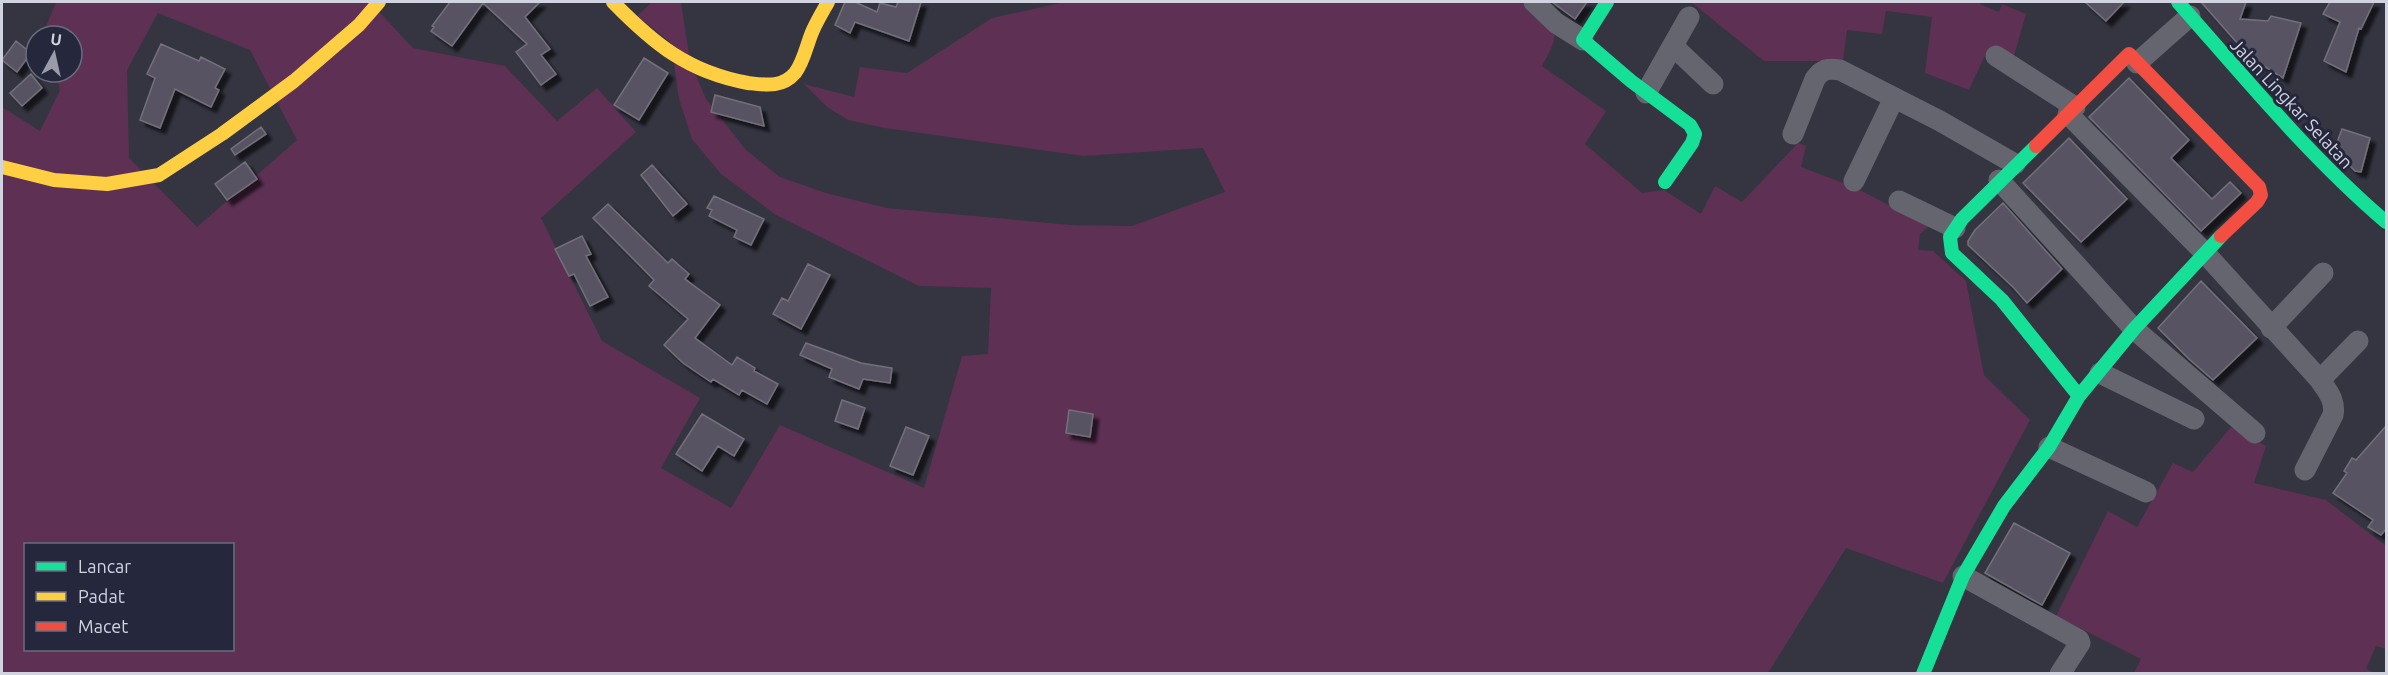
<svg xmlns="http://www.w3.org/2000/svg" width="2388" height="675" viewBox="0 0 2388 675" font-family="Ubuntu,sans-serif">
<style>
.green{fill:#5d3054;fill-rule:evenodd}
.building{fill:#585364;stroke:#73707b;stroke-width:1.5;filter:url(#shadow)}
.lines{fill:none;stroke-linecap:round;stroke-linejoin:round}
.street{stroke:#64656f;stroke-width:21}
.fast{stroke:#16e098;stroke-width:14}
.slow{stroke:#ffcf43;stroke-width:14}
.jam{stroke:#f24e42;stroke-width:14}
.labels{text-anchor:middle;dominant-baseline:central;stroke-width:6;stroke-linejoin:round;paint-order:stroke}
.street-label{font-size:18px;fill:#d1d3e1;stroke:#25273d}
</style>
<defs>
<filter id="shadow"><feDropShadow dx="5.5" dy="5.5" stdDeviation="1.5" flood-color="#0009"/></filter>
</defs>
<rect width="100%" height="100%" fill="#343541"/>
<path class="green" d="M56,2H370L413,48L505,66L557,121L597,88L636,132L541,218L602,341L700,398L661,468L731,508L780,425L924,488L962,356L988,354L991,288L919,286L776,215L721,174L692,139L679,99L671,43L637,16L652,2H681L690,61L706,99L746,150L780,177L826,193L887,208L1071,225L1132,226L1225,192L1203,148L1083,156L885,128L848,120L827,107L804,84L854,97L860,67L907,73L992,18L1065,2H1529C1557,30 1563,29 1542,66L1606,111L1585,144L1642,193L1664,190L1701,214L1715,186L1742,202L1798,143L1806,146L1801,167L1854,187L1929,226L1920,234L1918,250L1933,251L1966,281L1984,375L2030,420L1943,583L1846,548L1768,673H2V107L40,131L60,90L56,72H72V36H46L45,29ZM158,13L250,50L297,140L197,227L129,158L127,70ZM26,544H232V650H26Z
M1691,2H1980V4L1999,12L2002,4L2026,14L2014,56L1988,49L1969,90L1925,73L1932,17L1886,11L1882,34L1847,30L1843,61H1764Z
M2231,427L2266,446L2254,483L2326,500L2386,546V649L2376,646L2366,669L2376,673H2134L2141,659L2056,616L2108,511L2137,527L2173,463L2193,472Z"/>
<path class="building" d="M450,2H540L525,17L550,49L541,55L556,74L541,85L516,52L527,44L483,3L452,46L431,31L434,27L432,26Z
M845,2H855L877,12L880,3L896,7L898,2H921L909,41L855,22L850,33L835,25Z
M1552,2H1587L1575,19Z
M2085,2H2124L2106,21Z
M2201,2H2246L2240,19L2268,21L2271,16L2301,23L2283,78L2251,58L2252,56L2246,53Z
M2330,2H2374L2361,29L2359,28L2346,72L2324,61L2340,22L2323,14Z
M16,41L31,53L17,72L2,60Z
M161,44L199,61L201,57L225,69L215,88L219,90L211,107L175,89L160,128L140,120L155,78L147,74Z
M644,58L668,73L639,120L614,105Z
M31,74L42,88L22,106L10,93Z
M2129,78L2189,140L2171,158L2212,199L2230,182L2241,193L2201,231L2089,117Z
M715,95L760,107L764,126L711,112Z
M261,127L266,134L235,155L231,149Z
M2342,129L2370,138L2361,172L2355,171L2334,150Z
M2069,138L2127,199L2081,242L2023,183Z
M245,162L257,179L227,200L215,184Z
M652,165L687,204L673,216L641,175Z
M714,196L764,219L751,245L734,237L737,230L709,216L712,210L707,208Z
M2003,203L2062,269L2027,303L2014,288L1968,245V241L1975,230Z
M608,204L668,263L672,259L689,274L685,279L720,305L695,338L732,365L737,357L755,368L754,371L778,384L767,404L742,390L739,395L713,379L711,382L683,363L664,345L688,319L649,286L654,280L593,218Z
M582,236L591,254L586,256L608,297L590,306L574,274L569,276L555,249Z
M808,264L830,275L801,329L773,314L782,298L788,301Z
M2201,281L2257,338L2213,380L2189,359L2158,328Z
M806,343L861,363L892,368L890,383L863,379L859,389L829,377L832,369L800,355Z
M842,400L865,408L858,429L835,421Z
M1069,410L1093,414L1090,437L1066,433Z
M702,414L744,439L734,456L718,446L702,471L676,454Z
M2386,426V529L2381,535L2368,527L2373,520L2333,493L2347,473L2344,471L2352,458L2356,460Z
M906,427L929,436L913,475L890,466Z
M2014,523L2070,553L2042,605L1985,573Z"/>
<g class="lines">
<path class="street" d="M1534,2L1556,23L1583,40
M1673,46L1713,84
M1996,56L2075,107
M2137,63L2190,16
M1646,93L1689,17
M2068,114L2204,252L2320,380C2327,391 2336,400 2333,415L2305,470
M1793,134L1815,79C1822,69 1828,68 1840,70L1940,121L2015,164
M1999,180L2134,329L2255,433
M1854,181L1894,98
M1899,201L1955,228
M2271,328L2323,273
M2100,373L2194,419
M2320,380L2358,341
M2049,447L2146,492
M1963,576L2079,640L2080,643L2060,674"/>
<path class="fast" d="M1607,2L1583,40L1631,81L1690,125L1695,134L1692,143L1665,182
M2178,2C2245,78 2309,156 2386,222
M2036,146L1962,219L1950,237L1952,253L2002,300L2079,396
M1923,674L1963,576L2004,506L2049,447L2079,396L2134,329L2221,236"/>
<path class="slow" d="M613,2C654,44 688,72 748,83C766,85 782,88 795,73C804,62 807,43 813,30C817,21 823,11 828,2
M2,167L54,180L107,184L159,175L222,134L294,81L359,25L379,2"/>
<path class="jam" d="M2036,146L2129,54L2259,187L2261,195L2257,202L2221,236"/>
</g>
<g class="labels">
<g class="street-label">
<text transform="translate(2292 103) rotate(47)">Jalan Lingkar Selatan</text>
</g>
</g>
<rect width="2388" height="675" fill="none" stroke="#d1d3e1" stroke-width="6"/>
<rect x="24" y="543" width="210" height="108" fill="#25273d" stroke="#6a6c7f" stroke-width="1.5"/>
<rect x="36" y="562" width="30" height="9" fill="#16e098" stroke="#6a6c7f" stroke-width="1.5"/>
<text x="78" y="573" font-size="18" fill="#d1d3e1">Lancar</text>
<rect x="36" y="592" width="30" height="9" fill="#ffcf43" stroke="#6a6c7f" stroke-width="1.5"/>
<text x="78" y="603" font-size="18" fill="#d1d3e1">Padat</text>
<rect x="36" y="622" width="30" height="9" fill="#f24e42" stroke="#6a6c7f" stroke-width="1.5"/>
<text x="78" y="633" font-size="18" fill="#d1d3e1">Macet</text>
<g transform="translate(54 54) rotate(8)"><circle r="28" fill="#25273d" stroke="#6a6c7f" stroke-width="1.5"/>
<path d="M0-4.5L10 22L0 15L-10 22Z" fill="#9a9ca9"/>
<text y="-9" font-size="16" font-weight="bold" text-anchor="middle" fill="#d1d3e1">U</text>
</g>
</svg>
